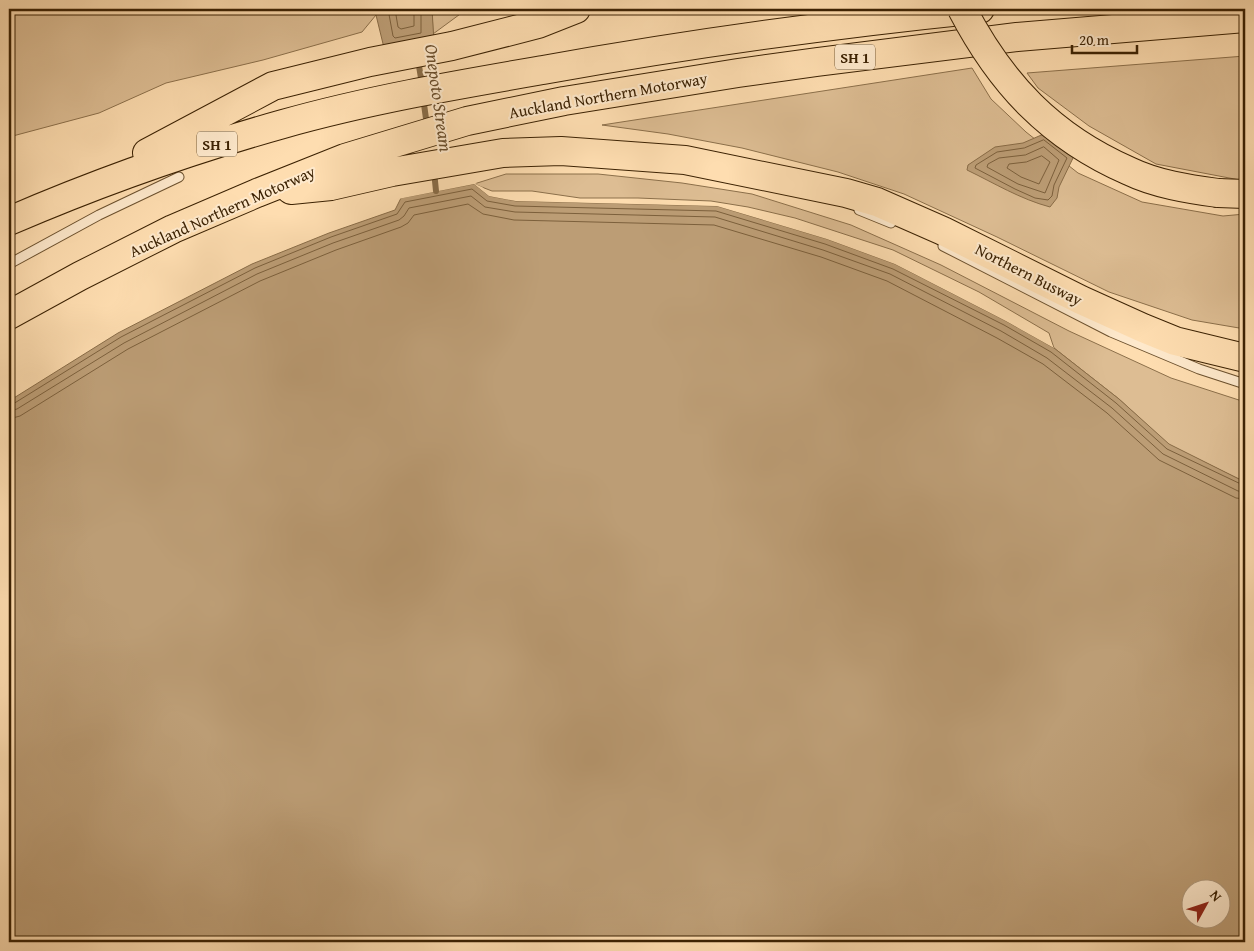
<svg xmlns="http://www.w3.org/2000/svg" width="1254" height="951" viewBox="0 0 1254 951" font-family="'Gentium Book Plus',serif">
<style>
.green{fill:#ddbd93;stroke:#8c704b}
.water{fill:#bc9d75;stroke:#896c47;fill-rule:evenodd}
.pier{fill:#feddb0}
.lines{fill:none;stroke-linecap:round;stroke-linejoin:round}
.shore{stroke:#7c603c;stroke-width:1}
.stream{stroke:#896c47;stroke-width:6}
.service-casing{stroke:#6c512e;stroke-width:11}
.motorway-casing{stroke:#3c2203;stroke-width:30}
.service{stroke:#fee9cc;stroke-width:9}
.motorway{stroke:#feddb0;stroke-width:28}
.motorway-bridge-casing{stroke:#3c2203;stroke-width:30;stroke-linecap:butt}
.motorway-bridge{stroke:#feddb0;stroke-width:28}
.labels{text-anchor:middle;dominant-baseline:central;stroke-width:4;stroke-linejoin:round;paint-order:stroke}
.shield{fill:#fee9cc;stroke:#765e3f;stroke-width:1}
.shield-label{font-size:15px;font-weight:bold;fill:#3c2203}
.street-label{font-size:16px;fill:#3c2203;stroke:#fee9cc}
.water-label{font-size:18px;font-style:italic;fill:#694d2b;stroke:#fee9cc}
</style>
<rect width="100%" height="100%" fill="#feddb0"/>
<filter id="stains"><feTurbulence type="fractalNoise" baseFrequency=".004" numOctaves="4"/><feColorMatrix values="0 0 0 0 .2 0 0 0 0 .09 0 0 0 0 .02 0 0 0 .5 -.17"/></filter>
<radialGradient id="worn" r=".72"><stop offset=".6" stop-color="#630" stop-opacity="0"/><stop offset="1" stop-color="#630" stop-opacity=".3"/></radialGradient>
<path class="green" d="M9,9H377L376,15L362,32L263,60L166,83L99,113L9,137Z
M432,9H467L433,34Z
M1245,56V181L1156,164L1089,126L1038,88L1027,73Z
M972,68L991,99L1026,132L1078,173L1142,202L1223,216L1245,214V329L1192,320L1109,292L997,237L904,194L838,172L742,148L668,134L602,125Z
M506,174H598L682,183L752,194L851,225L941,265L1069,331L1171,378L1245,402V482L1169,445L1119,399L1054,348L1049,333L979,292L893,250L795,218L748,207L711,201L638,198H580L532,191H492L474,184Z"/>
<path class="water" d="M377,9H432L434,42L385,52L376,15Z
M1046,133L1074,156L1059,187L1057,198L1050,207C1020,199 994,183 967,170L968,165L995,147L1023,143Z
M474,184L489,196L516,201L717,206L827,239L895,264L1006,321L1054,348L1119,399L1169,444L1245,482V942H9V401L118,333L252,264L329,233L395,210L401,198ZM1192,888H1222V918H1192Z"/>
<path class="pier" d="M474,181L477,183L475,184L482,187L490,194L516,199L718,204L828,237L896,262L1008,319L1052,345L1054,348L1006,321L895,264L827,239L717,206L516,201L489,196L474,184L398,199L401,195Z"/>
<g class="lines">
<path class="shore" d="M388,9L393,36L395,38L421,33V9
M395,9L398,27L401,29L414,26V9
M1044,140L1067,158L1054,185L1052,196L1048,200L1035,198L1015,189L975,168L976,165L997,152L1024,148Z
M1044,147L1059,160L1045,193L1018,184L987,167L988,164L999,158L1025,155Z
M1042,156L1050,162L1039,184L1021,177L1007,168L1009,164L1026,162Z
M9,405L13,404L121,337L255,268L331,237L397,214L405,202L472,189L487,201L515,206L716,211L825,244L893,269L1004,325L1051,352L1116,403L1167,449L1245,486
M9,411L17,409L124,343L257,274L333,243L399,220L404,216L409,208L471,196L485,207L515,212L715,217L823,250L890,274L1001,331L1047,358L1112,408L1163,454L1238,491L1245,492
M9,419L20,416L128,349L260,281L336,250L401,227L408,223L414,215L468,204L483,214L514,220L714,225L821,257L887,281L997,338L1043,364L1107,413L1159,460L1236,498L1245,499"/>
<path class="stream" d="M418,60L422,84
M423,97L427,126
M434,171L436,191"/>
<g class="service-casing">
<path id="service" d="M859,210L891,223
M943,246L1111,332L1199,369L1245,384
M9,264L99,215L179,177"/>
</g>
<g class="motorway-casing">
<path id="motorway" d="M147,153L273,86L370,62L452,46L538,24L576,9
M291,190L331,186L392,172L503,153L561,151L685,160L846,193L877,202L943,231L1081,300L1143,328L1175,341L1245,358
M1218,193L1245,194
M9,221C97,183 190,150 283,124C368,100 456,85 543,70C688,44 833,24 980,9
M9,315L80,276L173,229L257,193L345,158L467,121L564,101L738,73L817,62L1017,37L1245,18"/>
</g>
<use href="#service" class="service"/>
<use href="#motorway" class="motorway"/>
<g class="motorway-bridge-casing">
<path id="motorway-bridge" d="M962,9C1001,84 1051,137 1129,171C1156,184 1188,189 1218,193"/>
</g>
<use href="#motorway-bridge" class="motorway-bridge"/>
</g>
<g class="labels">
<g class="shield">
<rect x="835" y="44.5" width="40" height="25" rx="4"/>
<rect x="197" y="131.5" width="40" height="25" rx="4"/>
</g>
<g class="shield-label">
<text x="855" y="57">SH 1</text>
<text x="217" y="144">SH 1</text>
</g>
<g class="street-label">
<text transform="translate(608 95) rotate(-10)">Auckland Northern Motorway</text>
<text transform="translate(222 211) rotate(-24)">Auckland Northern Motorway</text>
<text transform="translate(1029 274) rotate(27)">Northern Busway</text>
</g>
<g class="water-label">
<text transform="translate(439 98) rotate(82)">Onepoto Stream</text>
</g>
</g>
<rect width="1254" height="951" fill="none" stroke="#feddb0" stroke-width="30"/>
<rect x="10" y="10" width="1234" height="931" fill="none" stroke="#3c2203" stroke-width="2.5"/>
<rect x="15" y="15" width="1224" height="921" fill="none" stroke="#3c2203"/>
<g transform="translate(1206 904) rotate(50)"><circle r="24" fill="#fee9cc" stroke="#b0997c"/>
<path d="M0-4L9 19L0 12L-9 19Z" fill="#8f2418"/>
<text y="-8" font-size="14" font-weight="bold" text-anchor="middle" fill="#3c2203">N</text>
</g>
<path d="M1072 45v8h65v-8" fill="none" stroke="#3c2203" stroke-width="2.5"/>
<text x="1079" y="45" font-size="15" fill="#3c2203" stroke="#fee9cc" stroke-width="4" paint-order="stroke">20 m</text>
<rect width="100%" height="100%" filter="url(#stains)"/>
<rect width="100%" height="100%" fill="url(#worn)"/>
</svg>
